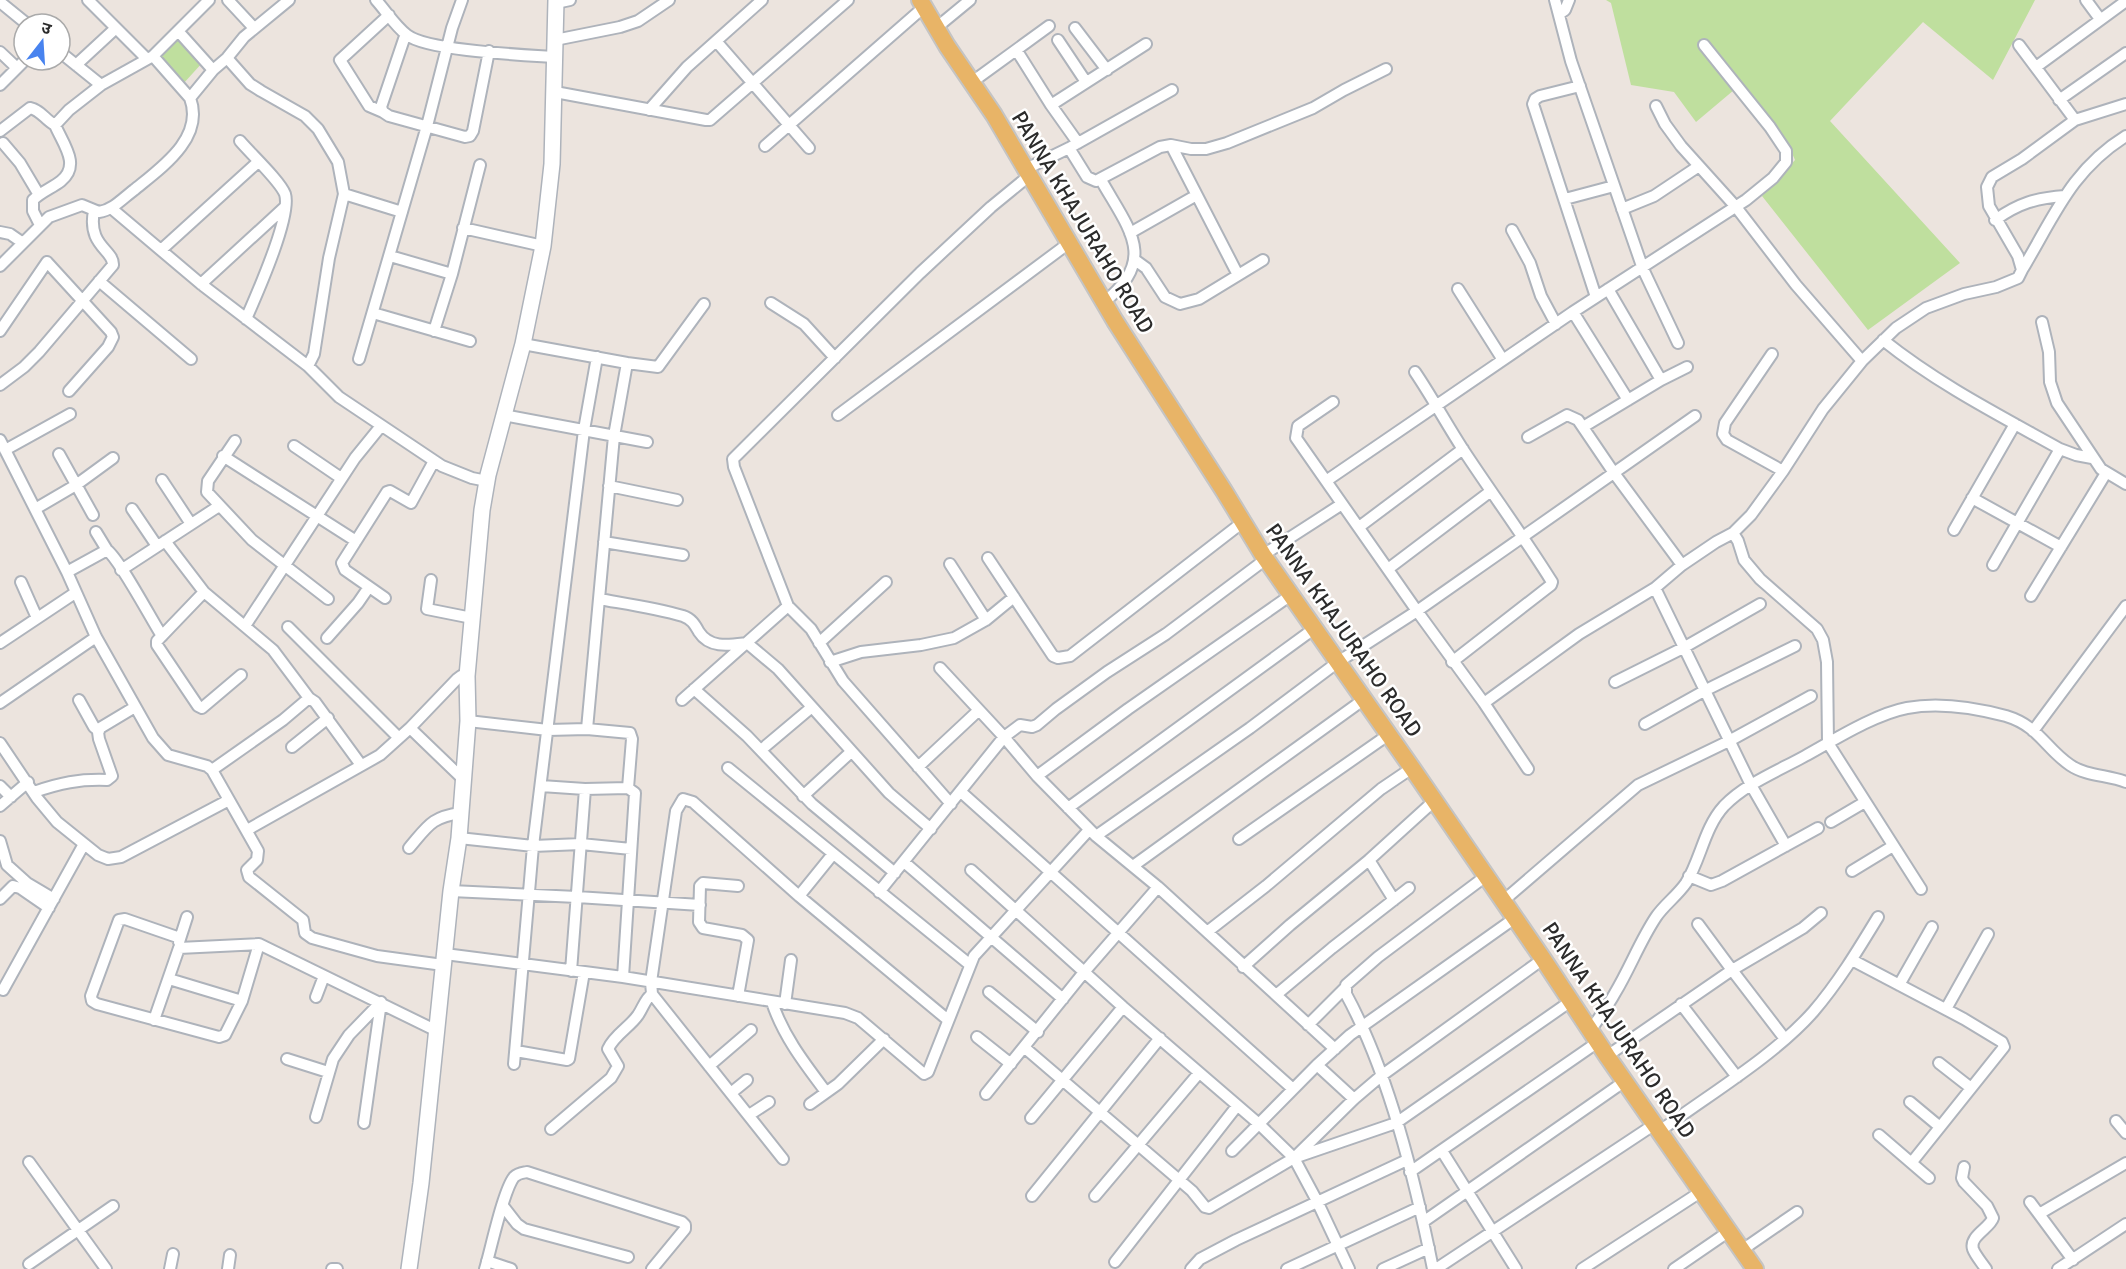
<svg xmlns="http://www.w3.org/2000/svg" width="2126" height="1269" viewBox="0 0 2126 1269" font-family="Signika,'Noto Sans Devanagari',sans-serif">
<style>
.green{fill:#bfdf9e}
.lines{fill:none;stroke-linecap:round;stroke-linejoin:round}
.street-casing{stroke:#aeb3bb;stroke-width:14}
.secondary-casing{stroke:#aeb3bb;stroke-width:18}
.primary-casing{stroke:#c4c4c4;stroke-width:20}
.street{stroke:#fff;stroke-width:10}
.secondary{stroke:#fff;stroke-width:15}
.primary{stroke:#e8b467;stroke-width:16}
.labels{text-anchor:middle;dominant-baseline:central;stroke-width:5;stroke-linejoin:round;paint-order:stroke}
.street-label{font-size:22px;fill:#2b2b2b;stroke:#fff}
</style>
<rect width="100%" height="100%" fill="#ece4de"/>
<path class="green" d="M1606,0H2035L1993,80L1923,22L1830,121L1960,263L1868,330L1762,196L1795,160L1788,144L1705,40L1698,45L1734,90L1696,122L1674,92L1631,85L1611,3Z
M178,38L203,62L183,84L158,59Z"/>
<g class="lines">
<g class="street-casing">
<path id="street" d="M88,0L147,59
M228,0L254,28
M376,0C386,11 395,26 407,35C428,51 525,55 554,57
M1555,0L1571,61L1643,269L1678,343
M2086,0L2100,19
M0,2L27,24
M556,3L570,0
M1559,14L1565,10L1569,0
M936,28L970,0
M1075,28L1107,70
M178,31L213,70
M407,35L404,39L381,107L383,112L389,116L465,137L470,136L473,131L489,51
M555,40L620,27L638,21L669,0
M1058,40L1086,82
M716,41L809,148
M2019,45L2075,120
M1017,51L1051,105L1078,143
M0,52L17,68
M60,52L101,85
M227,58L250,84L261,91L305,116L318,129L338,162L344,194L329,258L314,354L308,366
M76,65L116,28
M2036,67L2126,1
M972,82L1049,26
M0,85L25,60
M1580,86L1540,96L1535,99L1533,104L1596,297
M555,92L706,120H710L848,0
M190,98L213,70L227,58L244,37L289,0
M2059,100L2126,53
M1051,105L1146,44
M1656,106L1665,124L1681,146L1736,207L1796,285L1862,361
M649,110L687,67L762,0
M383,112L369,106L340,60L389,15
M0,131L30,108C41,110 45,120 55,125
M240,141C251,154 280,181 285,194C292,216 256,296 246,319
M3,143L20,163L39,195
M1171,145L1238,275
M765,146L924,7
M1069,148L1087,177L1096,181L1160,147L1171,145L1191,149H1206L1227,143L1313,108L1344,90L1386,69
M1026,169L1069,148L1172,90
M1101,180C1128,228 1159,259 1104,302
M344,194L402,212
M1565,199L1614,186
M111,208L201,284L308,366L339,397L442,466L472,478L487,481
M1622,209L1654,196L1699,166
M1995,220C2019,203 2036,198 2065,196
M40,225L33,211V200C41,192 52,188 61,181C81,165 63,144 55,125L69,110L101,85L153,56L209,0
M463,228L543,246
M1512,230L1530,263L1541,296L1556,324
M0,232L10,234L23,243
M1130,233L1195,196
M161,250L258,162
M390,256L452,274
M1135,260L1146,268L1165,297L1180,304L1199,299L1263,260
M0,266L49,217L82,205L99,212C113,210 123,198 134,190C161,168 205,138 190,98L153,56
M2022,270C2054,217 2071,170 2126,136
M99,281L191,359
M201,284L285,207
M1458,289L1503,360
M1608,289L1661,380
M771,303L804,324L835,358
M1573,312L1628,400
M373,313L470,341
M2042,322L2049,352L2050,382L2057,403L2101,469L2126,484
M0,331L47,262L111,332L113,337L108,347L69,391
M434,331L452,274L480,165
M1883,340C1938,384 1999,415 2060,449L2076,455L2092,458
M523,344L627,363L614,436L587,729
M1772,354L1725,423L1723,434L1727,440L1783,471
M359,359L427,126L452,28L462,0
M627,363L658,367L704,304
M1415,372C1432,397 1447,425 1464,451C1493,495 1524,537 1552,582L1551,585L1452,662
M0,385L24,367L39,352L113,265C114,250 87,246 94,211
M1333,402L1298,426L1296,438L1417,611L1695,416
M503,415L647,442
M838,415L1069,243
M1583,427L1661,380L1687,367
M1528,437L1567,415L1578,420L1614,473L1682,565
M0,440L67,572L96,637L153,738L168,755L207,766L212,770L258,851L257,860L247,870L249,877L303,920L305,933L312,938L377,956L443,965
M235,441L208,481L207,492L252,540L328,599
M294,446L341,478
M5,450L70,414
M59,454L93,515
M223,456L356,541
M162,480L191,524
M1326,481L1573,312L1746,200L1773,178L1786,162V151L1770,127L1704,45
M609,486L677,500
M1972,498L2061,547
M35,509L76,485L113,458
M132,509L157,546
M1359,527L1463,449
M1954,530L2015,424
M96,532L107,550
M1733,533L1738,541L1744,560L1760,579L1817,629L1823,640L1827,662L1828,743L1921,889
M165,541L204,592L273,650L309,698L283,720L212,770
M604,542L683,555
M1263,555L1342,504
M988,558L1053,656L1058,658L1070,656L1243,522
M950,564L986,620
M1993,565L2060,449
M1388,569L1491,491
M121,570L219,506
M67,572L107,550C120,560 151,619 162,636
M431,580L427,609L472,618
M21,582L37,618
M1655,588L1751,785L1786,846
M204,592L157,641V645L198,706L202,708L241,675
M2031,596L2106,473
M385,598L345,570L342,563L387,492L390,491L411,503L434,461
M599,599C627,604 656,608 683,616C692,619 695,625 699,632C710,649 730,645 747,643L778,669L889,793L931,829
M788,606L811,629L843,681L951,804
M245,626L355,458L381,426
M288,627L399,738
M327,638L358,603L369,587
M0,643L75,593
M819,643L886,582
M830,662L861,652L921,645L954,638L986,620L1014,597
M940,668L1004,737L1037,776L1096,836L1158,887L1335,1049
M1615,682L1683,648L1760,604
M694,689L747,736L812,804L895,873
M309,698L315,702L361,765
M79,700L94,727L99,731
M682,700L788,606L734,467L733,459L920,273L991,207L1030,175
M0,703L96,637
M1484,703L1579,634L1655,588L1682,565L1716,542L1733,533L1751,515L1783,471L1823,409L1862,361L1896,328L1926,308L1964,294L1996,287L2018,278L2022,270L2018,256L1989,206L1987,187L1992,177L2022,159L2075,120L2126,104
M468,721L548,730L587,729L630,733L632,739L628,788
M1645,724L1704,691L1795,646
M410,728L464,780
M2033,731L2126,606
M0,743L37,798L57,822L98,855L108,859L121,857L229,800
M292,747L328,718
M761,750L812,707
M918,767L979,710
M728,768L969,964
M1037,776L1128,709L1291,595
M0,786L11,797
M541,786L585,789L628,788L635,793L623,977
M34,792C60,783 79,779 107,780L112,776L99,739L98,732L100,728L135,707
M961,792L1293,1089
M803,796L851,752
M0,806L28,782
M1068,808L1315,628
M1831,822L1865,802
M247,830L380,755L410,728L457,679L461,676H467
M1096,836L1250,728L1338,662L1417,611L1484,703L1528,769
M459,838L533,846L581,844L631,849
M1239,839L1388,735
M0,841L7,865L27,883L54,899
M409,848C428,826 431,817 461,813
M1369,860L1394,900
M904,862L1063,999
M1133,866L1363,700
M971,870L1123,1007L1259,1124L1294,1158
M1852,871L1893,846
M1689,876L1711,885L1722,881L1818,828
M451,891L577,897L700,905
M879,892L1004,737L1020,725L1032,727L1037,725L1056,709L1107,672L1166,634L1266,559
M799,896L833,854
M0,899L13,886L20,888L49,908
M1503,901L1638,785L1729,741L1811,696
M1207,932L1266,886L1381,789L1412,768
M180,938L125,919L119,920L91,996L92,1001L97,1004L219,1037L225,1035L242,1001L259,944
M179,942L187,917
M445,954L623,977L845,1013L858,1018L924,1074L928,1072L974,956L1089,830
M1852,960L1964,1019L2002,1042L2004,1047L1912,1162
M1243,967L1290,925L1369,860L1434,801
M571,971L585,789
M169,979L242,1001
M1899,985L1932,927
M3,990L84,844
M989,992L1038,1032
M1276,995L1332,948L1409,888
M738,996L748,940L742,935L703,928L699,922L700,886L703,883L738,886
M316,997L324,976
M772,1002C783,1036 805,1064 826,1092
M785,1004L791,960
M1681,1004L1737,1077
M1946,1009L1988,934
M154,1020L179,948L259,944L437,1031
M1308,1025L1345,988
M1590,1031C1598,1019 1608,1006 1615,993C1630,968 1640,941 1656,917C1664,905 1677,896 1686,883C1701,859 1704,828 1724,806C1745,784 1778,771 1805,756C1834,740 1875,714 1907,708C1938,702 1976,708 2006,716C2039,726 2045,748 2070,765C2086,776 2108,775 2126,782
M977,1037L1011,1064
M1785,1039L1732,970L1803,928L1821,913
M1025,1048L1192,1191L1205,1207L1209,1208L1294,1158L1396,1123L1571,1001
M516,1051L567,1060L569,1059L584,972
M1607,1056L1732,970L1698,924
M287,1059L328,1072
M1939,1063L1971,1088
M514,1064L533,846L584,430L597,357
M1317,1065L1354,1099
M709,1066L751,1030
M731,1093L747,1080
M986,1094L1085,971L1158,887
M1910,1102L1940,1127
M810,1104L838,1084L884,1039
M749,1115L769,1102
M316,1117L333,1059L349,1035L381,1002L364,1123
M1031,1118L1123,1007
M2116,1121L2126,1133
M551,1129L611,1078L618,1066L608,1049C614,1035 630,1027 638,1015C643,1008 645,999 652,994
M1660,1131C1708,1095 1773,1057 1813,1012C1838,983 1858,950 1878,917
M1879,1135L1929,1178
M1232,1151L1317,1065L1350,1035L1515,918
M1442,1151L1516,1269
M783,1159L652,994L651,982L676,811L683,799L693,802L799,896L948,1020
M29,1162L106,1269
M1964,1167L1962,1178L1964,1182L1987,1206L1993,1218C1990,1228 1969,1236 1973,1249C1975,1255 1982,1263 1986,1269
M1410,1172L1598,1042
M1032,1196L1160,1038
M1095,1196L1199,1073
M2030,1202L2073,1260
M503,1206L517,1224L524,1229L628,1257
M2039,1214L2126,1163
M1423,1222L1625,1081
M1742,1250L1797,1212
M487,1261L511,1269
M1115,1262L1237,1106
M29,1264L113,1206
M170,1269L173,1254
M228,1269L230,1255
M332,1269H337
M485,1269C491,1249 503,1191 514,1177C518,1173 522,1173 527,1172L682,1222L685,1225V1229L652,1269
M1191,1269L1200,1259L1236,1240L1407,1160
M1287,1269L1420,1207
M1349,1269L1317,1201L1294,1158L1354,1099L1381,1076L1543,959
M1383,1269L1429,1248
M1433,1269C1415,1180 1389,1073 1346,994V985L1378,957L1486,876
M1436,1269L1655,1124
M1582,1269L1702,1191
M1674,1269L1728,1232
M2058,1269L2126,1224"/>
</g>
<g class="secondary-casing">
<path id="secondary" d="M409,1269L421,1183L451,891L459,838L468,721L467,676L482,510L488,475L523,344L543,246L552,164L556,0"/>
</g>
<g class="primary-casing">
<path id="primary" d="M920,0L947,46L994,115L1115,321L1224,491L1263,555L1412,768L1543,959L1607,1056L1755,1269"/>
</g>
<use href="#street" class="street"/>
<use href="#secondary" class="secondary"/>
<use href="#primary" class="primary"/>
</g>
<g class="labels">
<g class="street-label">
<text transform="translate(1083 222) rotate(59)">PANNA KHAJURAHO ROAD</text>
<text transform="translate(1344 630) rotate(55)">PANNA KHAJURAHO ROAD</text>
<text transform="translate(1619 1030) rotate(56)">PANNA KHAJURAHO ROAD</text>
</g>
</g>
<g transform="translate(42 42) rotate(17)"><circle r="28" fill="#ffffff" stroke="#aaaaaa" stroke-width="1.5"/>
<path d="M0-4.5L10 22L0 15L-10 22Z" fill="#4883ef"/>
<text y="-9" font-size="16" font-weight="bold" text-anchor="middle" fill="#2b2b2b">उ</text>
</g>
</svg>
